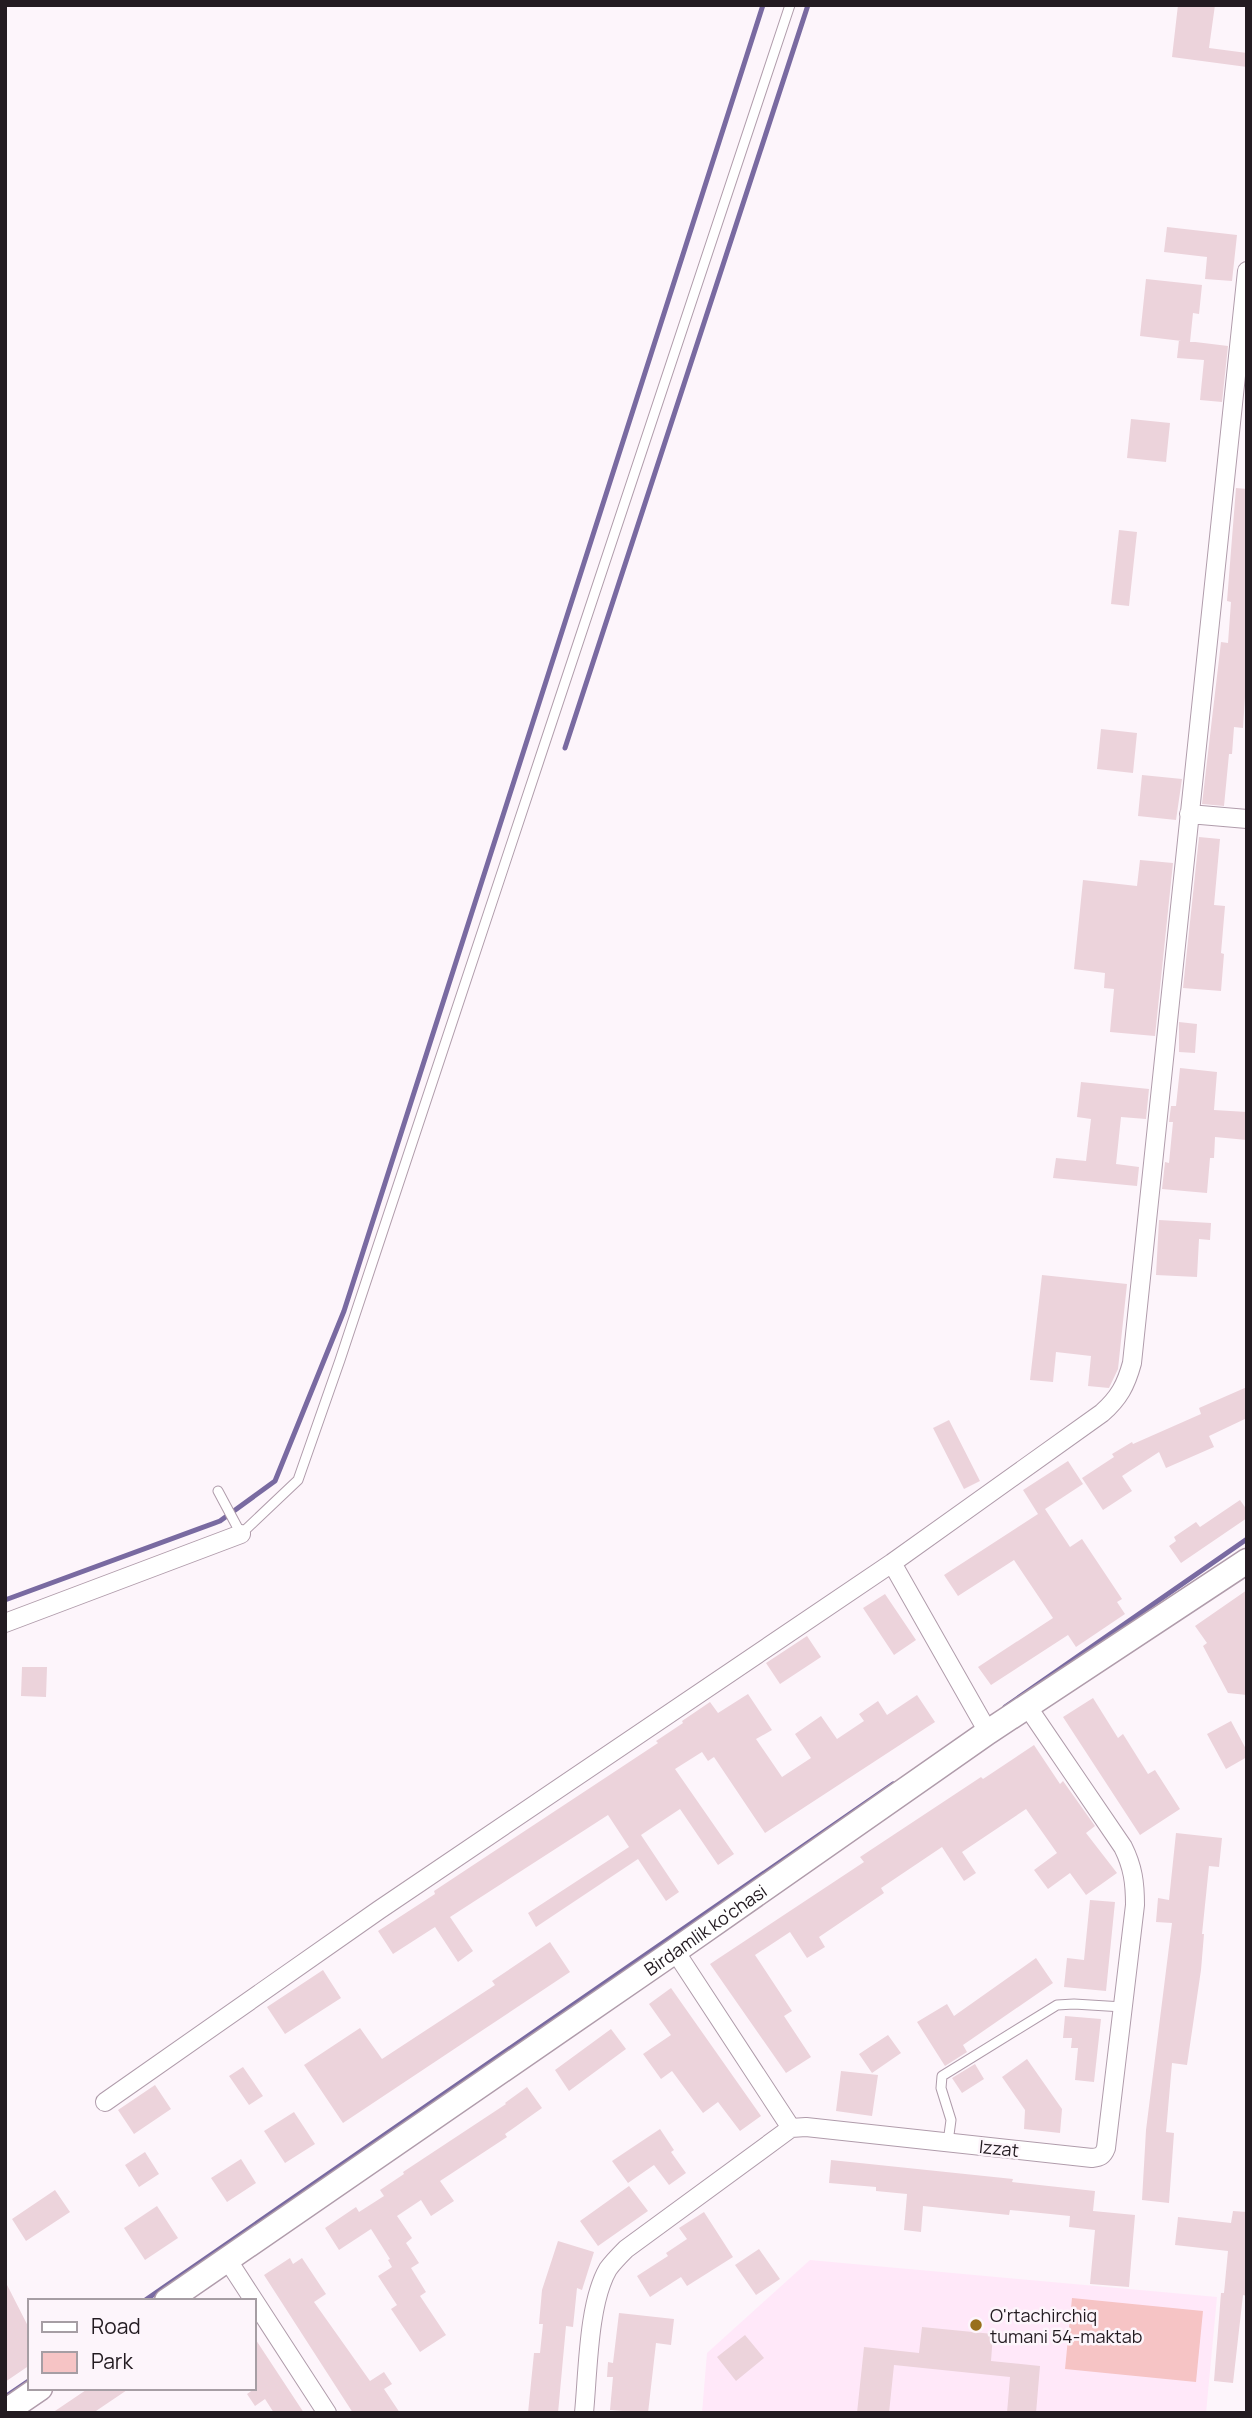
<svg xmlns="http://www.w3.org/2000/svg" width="1252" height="2418" viewBox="0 0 1252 2418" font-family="Manrope,sans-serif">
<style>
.built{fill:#ffe8f9}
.green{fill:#f6c4c5}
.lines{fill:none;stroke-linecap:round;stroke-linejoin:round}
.stream{stroke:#796aa1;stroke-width:5}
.building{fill:#ecd3db}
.lane-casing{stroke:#b09cab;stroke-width:11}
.street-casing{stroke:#b09cab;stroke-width:20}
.secondary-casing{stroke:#b09cab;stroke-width:27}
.lane{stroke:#fff;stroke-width:9}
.street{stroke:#fff;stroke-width:18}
.secondary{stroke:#fff;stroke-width:24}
.poi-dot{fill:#986f1b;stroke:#fdf5fb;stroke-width:2.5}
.labels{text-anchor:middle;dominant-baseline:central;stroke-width:5;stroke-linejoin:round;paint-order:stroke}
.street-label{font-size:18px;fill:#231b21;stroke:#fdf5fb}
.poi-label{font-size:18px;fill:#231b21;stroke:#fdf5fb;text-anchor:start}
</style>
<rect width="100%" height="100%" fill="#fdf5fb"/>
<path class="built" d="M810,2260L1217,2297L1206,2413H702L707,2353Z"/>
<path class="green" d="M1072,2298L1203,2311L1196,2382L1065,2369Z"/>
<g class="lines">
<path class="stream" d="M565,748L808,5
M5,1600L220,1521L275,1481L344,1311L763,5
M1005,1707L1247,1539
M144,2301L893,1784
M5,2397L30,2380"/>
</g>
<path class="building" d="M1178,5H1215L1209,48L1247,53V67L1172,57Z
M1167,227L1237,235L1232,281L1205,279L1207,257L1164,252Z
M1146,279L1202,285L1199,314L1193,313L1190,342L1140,336Z
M1179,340L1228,346L1222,402L1200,400L1204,360L1177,358Z
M1131,419L1170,423L1166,462L1127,458Z
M1236,488L1247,489V697H1245L1243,728L1234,727L1232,754H1229L1224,806L1202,804L1221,642L1228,643L1231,602L1227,601Z
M1119,530L1137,532L1129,606L1111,604Z
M1101,729L1137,733L1133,773L1097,769Z
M1142,775L1182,779L1176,820L1138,816Z
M1199,837L1220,839L1214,905L1225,906L1221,953L1224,954L1221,991L1183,988Z
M1140,860L1173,863L1155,1036L1110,1032L1114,989L1104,988L1105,973L1074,969L1083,880L1137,886Z
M1179,1022L1197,1024L1195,1053L1179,1052Z
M1180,1068L1217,1072L1214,1110L1247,1112V1140L1215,1137L1214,1158H1210L1207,1193L1162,1189L1165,1162L1169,1163L1173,1122H1169L1171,1106H1176Z
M1081,1082L1149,1089L1146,1119L1121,1117L1116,1164L1139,1167L1137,1186L1053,1178L1056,1158L1086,1161L1091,1119L1077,1117Z
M1159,1220L1211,1223L1210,1240L1199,1239L1197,1277L1156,1275Z
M1042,1275L1127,1284L1118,1369L1109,1388L1088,1386L1091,1356L1056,1352L1053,1382L1030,1380Z
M1247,1387V1418L1209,1436L1214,1447L1166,1468L1159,1452L1122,1476L1132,1491L1103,1510L1082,1478L1114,1457L1112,1454L1132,1442L1133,1444L1201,1414L1199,1408Z
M949,1420L980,1481L964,1489L933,1428Z
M1068,1461L1083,1484L1045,1509L1070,1547L1082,1539L1122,1599L1117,1602L1125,1614L1076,1647L1068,1635L991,1685L978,1667L1053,1618L1014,1560L958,1596L944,1575L1038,1514L1023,1490Z
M1240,1500L1247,1510V1518L1181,1563L1169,1546L1176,1541L1174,1537L1196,1522L1200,1527Z
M1247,1590V1695L1228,1693L1203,1646L1207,1643L1195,1626Z
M885,1594L916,1640L894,1655L863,1608Z
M807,1636L821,1657L780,1684L766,1663Z
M22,1667H47L46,1697L21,1696Z
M748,1694L772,1730L756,1739L782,1777L811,1758L795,1734L821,1716L837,1739L864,1721L859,1714L878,1701L887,1715L917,1695L935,1722L765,1833L714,1757L708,1761L702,1752L675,1769L734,1854L718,1865L680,1809L641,1835L679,1892L666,1901L638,1859L536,1927L528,1913L629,1847L608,1815L450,1917L473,1951L458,1962L435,1927L393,1954L378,1931L435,1894L434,1891L658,1743L656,1741L683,1723L682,1721L710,1702L718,1713Z
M1093,1698L1118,1738L1123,1734L1148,1774L1155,1770L1180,1809L1140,1835L1063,1717Z
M1231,1721L1247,1751V1757L1226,1769L1207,1734Z
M1034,1745L1060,1784L1063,1781L1095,1826L1086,1833L1117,1873L1086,1895L1070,1873L1048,1889L1034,1870L1057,1853L1026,1809L962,1852L976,1873L964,1881L942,1847L881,1888L884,1893L819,1937L825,1947L807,1958L790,1932L755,1955L792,2011L784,2016L811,2057L786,2073L710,1964L864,1862L860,1857L981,1777L983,1779Z
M1176,1833L1222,1838L1219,1867L1209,1866L1202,1934H1204L1201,1970L1187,2065L1172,2063L1166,2132L1174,2133L1169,2203L1142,2200L1146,2130L1172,1923L1156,1922L1158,1898L1169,1900Z
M1090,1900L1115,1902L1106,1991L1064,1987L1067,1958L1084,1960Z
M550,1942L570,1972L343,2123L304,2065L360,2028L382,2059L495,1985L492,1981Z
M1036,1958L1053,1983L963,2045L967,2052L945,2066L917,2022L947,2004L954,2016Z
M323,1970L341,1998L285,2034L267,2007Z
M671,1988L761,2116L740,2131L718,2102L703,2113L672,2071L661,2079L643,2054L671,2035L649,2004Z
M1065,2016L1101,2019L1094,2082L1075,2080L1078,2048H1071L1072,2038H1063Z
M611,2029L626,2049L569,2091L555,2070Z
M888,2035L901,2053L872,2073L859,2054Z
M1027,2059L1062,2109L1060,2133L1024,2129L1025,2110L1002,2077Z
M975,2064L984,2079L962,2093L952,2078Z
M243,2067L263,2096L249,2105L229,2076Z
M841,2071L878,2075L872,2116L836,2111Z
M155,2085L171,2109L134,2134L118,2110Z
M527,2087L542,2108L505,2134L507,2137L440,2181L454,2201L431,2216L421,2200L397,2216L412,2238L406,2243L419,2263L411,2268L426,2292L420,2296L446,2335L420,2352L391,2309L397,2305L378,2276L392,2267L388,2260L390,2259L371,2229L339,2250L325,2228L356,2207L359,2212L384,2196L380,2190L404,2174L403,2172L506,2104L505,2103Z
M294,2112L315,2144L285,2163L264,2131Z
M660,2129L674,2150L671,2152L686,2173L669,2185L654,2165L628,2183L612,2161Z
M145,2152L159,2174L139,2187L125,2165Z
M241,2159L256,2183L227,2202L211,2178Z
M831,2160L1013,2179L1012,2182L1095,2191L1093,2211L1135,2215L1129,2287L1090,2284L1095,2230L1069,2227L1070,2216L1010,2210L1009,2215L923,2206L921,2232L904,2230L907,2194L876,2191V2187L829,2183Z
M629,2186L648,2211L598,2246L580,2221Z
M55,2190L70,2212L26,2241L12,2219Z
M157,2206L178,2238L145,2260L124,2228Z
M1233,2211L1247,2212V2296L1243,2295L1233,2383L1214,2381L1221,2293H1224L1228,2251L1175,2245L1178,2217L1231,2223Z
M704,2212L733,2257L687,2286L681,2277L650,2297L637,2276L668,2256L666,2253L687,2239L679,2228Z
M558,2241L594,2252L582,2290L577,2288L573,2327L566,2326L558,2413H528L534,2353H540L543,2324H539L542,2290Z
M759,2249L780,2279L756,2295L735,2265Z
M290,2258L293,2264L302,2258L326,2294L314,2302L370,2381L384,2372L392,2384L384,2389L400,2413H353L264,2275Z
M5,2281L30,2330V2365L5,2382Z
M619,2313L674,2319L671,2345L656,2343L648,2413L610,2410L613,2377H607L608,2362L613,2363Z
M922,2327L993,2334L991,2361L1040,2366L1036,2413H1007L1010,2377L894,2365L889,2413H857L864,2347L919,2353Z
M745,2335L764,2358L736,2381L717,2357Z
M254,2337L304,2413H274L265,2399L255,2406L247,2394L254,2389Z
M89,2388H130L93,2413H52Z"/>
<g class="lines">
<g class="lane-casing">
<path id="lane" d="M218,1491L241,1534L298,1480L340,1360L790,5
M948,2142L951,2120L941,2088L942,2076L1057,2005L1074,2004L1123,2007"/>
</g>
<g class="street-casing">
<path id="street" d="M1189,814L1247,819
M892,1563L988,1732
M5,1623L241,1534
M675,1951L791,2128
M105,2102L379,1910L892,1563L1102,1413C1119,1398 1126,1385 1132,1363L1247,271
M227,2259L327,2413
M584,2413C588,2373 588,2303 608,2269C613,2262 620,2255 626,2249L791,2128L806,2127L1092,2158C1100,2157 1103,2156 1106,2148L1135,1905C1135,1883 1133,1867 1123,1847L1027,1706"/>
</g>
<g class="secondary-casing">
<g id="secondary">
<path id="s1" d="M167,2301L675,1951L988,1732L1247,1561"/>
<path d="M5,2412L40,2388"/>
</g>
</g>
<use href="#lane" class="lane"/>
<use href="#street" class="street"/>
<use href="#secondary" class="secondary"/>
</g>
<circle class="poi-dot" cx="976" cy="2325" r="7"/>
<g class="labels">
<g class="street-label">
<text stroke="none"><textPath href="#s1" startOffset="654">Birdamlik ko'chasi</textPath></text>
<text transform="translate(999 2148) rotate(6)">Izzat</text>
</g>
<g class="poi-label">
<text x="990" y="2315">O'rtachirchiq<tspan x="990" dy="21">tumani 54-maktab</tspan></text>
</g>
</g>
<rect width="1252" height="2418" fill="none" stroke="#231b21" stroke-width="14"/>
<rect x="28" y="2299" width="228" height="91" fill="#fdf5fb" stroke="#a69ea4" stroke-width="2"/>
<rect x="42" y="2322" width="35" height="10" fill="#ffffff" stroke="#a69ea4" stroke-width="2"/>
<text x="91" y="2334" font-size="21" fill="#231b21">Road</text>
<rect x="42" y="2352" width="35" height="21" fill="#f6c4c5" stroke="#a69ea4" stroke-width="2"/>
<text x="91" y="2369" font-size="21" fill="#231b21">Park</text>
</svg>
